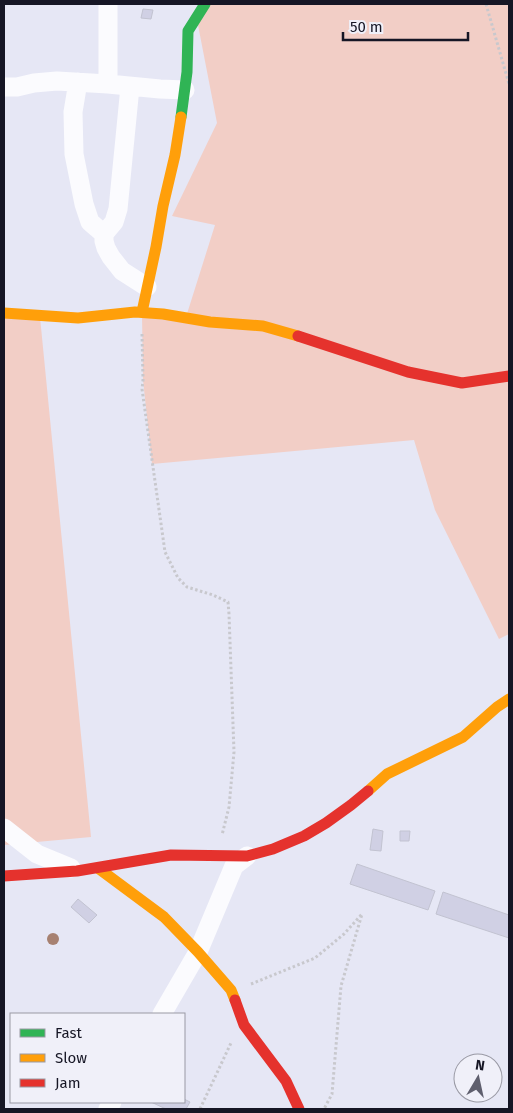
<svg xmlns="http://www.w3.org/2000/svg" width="513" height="1113" viewBox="0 0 513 1113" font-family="'Fira Sans',sans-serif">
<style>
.green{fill:#f2cec6}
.building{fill:#d0d0e4;stroke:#c2c3d1}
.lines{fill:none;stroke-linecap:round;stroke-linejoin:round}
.path{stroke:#c8c8cd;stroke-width:3;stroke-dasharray:2.5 2.5;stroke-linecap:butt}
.street{stroke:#fbfbfe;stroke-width:19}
.fast{stroke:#30b455;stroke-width:11}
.slow{stroke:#ff9f0a;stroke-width:11}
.jam{stroke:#e5322d;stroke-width:11}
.tree{fill:#a78171}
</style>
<rect width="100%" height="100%" fill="#e6e7f5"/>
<path class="green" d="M202,4H509V634L499,639L435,510L414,440L152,464L143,380L142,314L186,317L215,225L172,216L217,123L198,25Z
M4,314L40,317L91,837L4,845Z"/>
<path class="building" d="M143,9L153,10L151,19L141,18Z
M373,829L383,831L381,851L370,850Z
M400,831H410L409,841H400Z
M357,864L435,891L428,910L350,884Z
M443,892L509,915V938L436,914Z
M78,899L97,915L89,923L71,907Z
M184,1099L190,1102L186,1109H166L151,1102H184Z"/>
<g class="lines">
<path class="path" d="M486,4L509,84
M142,334L143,380L142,389L165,552L178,578L187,587L213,595L228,602L229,614L234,752L229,807L222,835
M251,984L315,958L344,934L362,914L341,986L332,1094L324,1109
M200,1109L231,1043"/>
<path class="street" d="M108,4V84
M78,82L73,112L74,154L84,204L90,222L104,234
M4,87H17L34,83L57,81L108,84L160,89L185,90
M130,87L118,209L114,222L104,234V241L106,248L111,257L122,271L147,287
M4,828L37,854L71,868
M162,1014L198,952L234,866L247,856
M108,1109L112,1102"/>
<path class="fast" d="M181,117L187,72L188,31L205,4"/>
<path class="slow" d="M142,312L156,247L163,206L175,155L181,117
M4,313L78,318L135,312L163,314L210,322L263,326L298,336
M368,791L387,774L463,737L497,707L509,699
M98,868L164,917L198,952L231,990L235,1000"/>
<path class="jam" d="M298,336L408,372L462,383L509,376
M4,876L77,871L171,855L247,856L273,849L304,836L326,823L351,805L368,791
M235,1000L244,1025L286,1081L299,1109"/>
</g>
<circle class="tree" cx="53" cy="939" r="6"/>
<rect width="513" height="1113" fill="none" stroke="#161625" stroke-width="10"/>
<rect x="10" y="1013" width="175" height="90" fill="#f0f0f9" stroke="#9999a4"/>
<rect x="20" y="1029" width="25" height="8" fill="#30b455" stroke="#9999a4"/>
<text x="55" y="1038" font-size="15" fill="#161625">Fast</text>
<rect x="20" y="1054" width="25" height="8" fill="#ff9f0a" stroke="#9999a4"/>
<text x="55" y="1063" font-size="15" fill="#161625">Slow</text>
<rect x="20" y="1079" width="25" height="8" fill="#e5322d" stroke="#9999a4"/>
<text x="55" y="1088" font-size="15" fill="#161625">Jam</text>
<g transform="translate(478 1078) rotate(9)"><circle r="24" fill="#f0f0f9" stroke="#9999a4"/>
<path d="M0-4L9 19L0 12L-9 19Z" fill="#5f5f6e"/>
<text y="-8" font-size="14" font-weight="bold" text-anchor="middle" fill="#161625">N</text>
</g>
<path d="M343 32v8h125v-8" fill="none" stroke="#161625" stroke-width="2.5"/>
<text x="350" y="32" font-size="15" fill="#161625" stroke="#f0f0f9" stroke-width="4" paint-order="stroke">50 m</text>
</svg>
